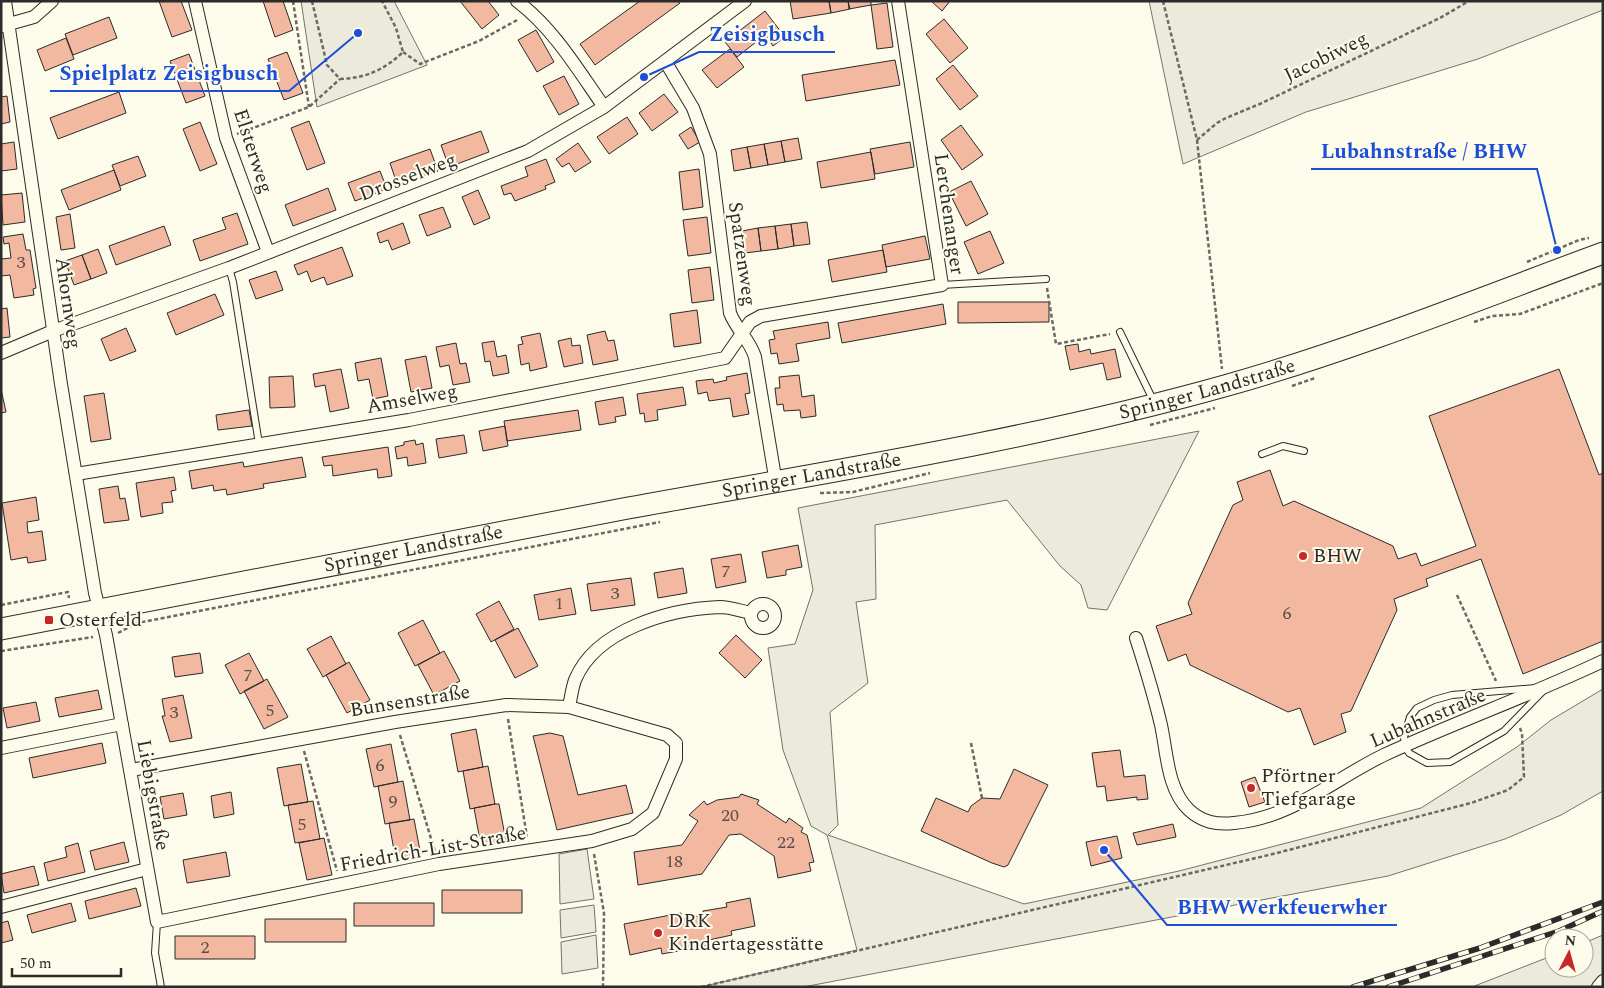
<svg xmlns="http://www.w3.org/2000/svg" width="1604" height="988" viewBox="0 0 1604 988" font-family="Spectral,serif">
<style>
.green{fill:#ecebdb;stroke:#74746e}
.parking{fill:#eceadb;stroke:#74746e}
.building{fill:#f2b8a0;stroke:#2b2b2b}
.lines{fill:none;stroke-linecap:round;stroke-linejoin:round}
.lane-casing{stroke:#2b2b2b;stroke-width:8}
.street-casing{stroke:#2b2b2b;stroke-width:14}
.primary-casing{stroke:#2b2b2b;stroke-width:23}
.path{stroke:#6a6964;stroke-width:2.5;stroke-dasharray:4 2.5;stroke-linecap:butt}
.lane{stroke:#fdfbea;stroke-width:6}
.street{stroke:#fdfbea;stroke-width:12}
.primary{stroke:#fdfbea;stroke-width:21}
.rail-casing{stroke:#2b2b2b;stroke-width:5.5}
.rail{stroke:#fdfbea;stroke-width:4;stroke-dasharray:11;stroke-linecap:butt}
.poi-dot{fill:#c62828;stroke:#fdfbea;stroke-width:2}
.labels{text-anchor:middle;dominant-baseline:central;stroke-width:4;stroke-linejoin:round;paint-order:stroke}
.number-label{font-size:18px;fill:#5d4e48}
.street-label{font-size:20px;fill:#2b2b2b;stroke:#fdfbea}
.poi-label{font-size:20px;fill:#2b2b2b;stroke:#fdfbea;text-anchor:start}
.leader{fill:none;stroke:#1d4ed8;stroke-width:2}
.callout-dot{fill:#1d4ed8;stroke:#fdfbea;stroke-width:2}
.callout-label{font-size:21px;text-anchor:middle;font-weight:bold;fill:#1d4ed8;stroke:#fdfbea;stroke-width:4;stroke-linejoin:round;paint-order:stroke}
</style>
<rect width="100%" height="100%" fill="#fdfbea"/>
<path class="green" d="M301,1H394L427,65L317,107Z
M1149,1H1603V10L1478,59L1306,112L1183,164Z
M1199,431L1107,610L1088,608L1081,585L1060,566L1007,500L875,525L876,599L856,602L868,683L830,712L838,825L828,835L1024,904L1179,871L1421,808L1517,747L1551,720L1603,689V791L1561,815L1505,839L1388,876L803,987H701L857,950L827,835L811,826L783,750L768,648L795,644L813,590L798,508Z
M594,905L596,932L561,938L560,910Z
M596,935L598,968L562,974L561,942Z
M1603,935V987H1472L1554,955V968H1584V943Z"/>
<path class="parking" d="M587,849L594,899L560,904L559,854Z"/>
<path class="building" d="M159,1H181L192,30L172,37Z
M263,1H283L293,30L275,37Z
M460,1H488L499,15L482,29Z
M640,1H679L680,3L595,65L580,44Z
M790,1H829L831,13L793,19Z
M829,1H848L850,9L831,13Z
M848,1H871V5L849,9Z
M931,1H950L942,11Z
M887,3L893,47L877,49L871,5Z
M765,11L785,37L773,46L765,35L737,57L725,42Z
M109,17L117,38L73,55L65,34Z
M944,19L968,48L950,63L926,34Z
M536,30L554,62L537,72L518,40Z
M66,38L74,59L45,71L37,50Z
M730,49L744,67L717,88L702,70Z
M287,52L303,93L284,100L268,59Z
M189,54L205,96L186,103L170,61Z
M895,60L900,85L806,101L802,75Z
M953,65L978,96L960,110L936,79Z
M564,76L579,104L559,115L543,86Z
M119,92L126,113L58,139L50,118Z
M664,94L678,112L652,131L639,113Z
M7,96L10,122L1,124V97Z
M627,117L638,134L609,154L597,137Z
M309,121L325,163L307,170L291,128Z
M200,122L217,164L200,171L183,129Z
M961,125L983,155L962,170L941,140Z
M691,127L700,142L688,149L679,135Z
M481,131L489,152L449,167L441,145Z
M798,138L802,159L785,162L781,141Z
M781,141L785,162L768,165L764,144Z
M14,142L17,169L1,171V144Z
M910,142L914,167L875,174L870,149Z
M578,143L591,162L575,172L569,163L562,167L556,159Z
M764,144L768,165L751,168L747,147Z
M747,147L751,168L734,171L731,150Z
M430,149L438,171L397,184L390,163Z
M871,152L875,179L821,188L817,162Z
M138,156L146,176L120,186L112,165Z
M546,159L555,182L545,186L546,189L515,201L511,193L504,195L501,186L528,176L525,167Z
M699,169L703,207L683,210L679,172Z
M114,170L121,190L69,210L61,190Z
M380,171L387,189L355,201L348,183Z
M971,181L988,214L966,226L949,192Z
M328,188L336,210L293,226L285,205Z
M478,190L490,218L474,225L462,197Z
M22,193L25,222L3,225L1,195Z
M443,207L451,227L427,236L419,215Z
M237,213L248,244L200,261L193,240L226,229L222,218Z
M70,214L75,248L61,250L56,217Z
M707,217L711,253L688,256L683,220Z
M807,222L810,244L794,246L791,224Z
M403,223L410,243L392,250L388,240L380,243L377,233Z
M791,224L794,246L778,249L775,226Z
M164,226L171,245L116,265L109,246Z
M775,226L778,249L761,251L758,228Z
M758,228L761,251L745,253L742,231Z
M990,231L1004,263L978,274L964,242Z
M23,234L26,250H30L36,288L33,289L34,295L14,298L10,275L1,276V259L11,258L9,243L4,244L3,237Z
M925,236L930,259L886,267L882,245Z
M342,247L353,276L327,285L324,277L311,282L307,271L298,275L294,265Z
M98,249L107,273L91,279L82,255Z
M883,250L887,272L832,282L828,260Z
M82,255L91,279L74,285L65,261Z
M710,267L714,300L692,303L688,270Z
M276,271L283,290L256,299L249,280Z
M215,294L224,315L176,335L167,313Z
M958,302H1049V322L958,323Z
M943,304L946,324L842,343L838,323Z
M7,308L10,337L1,338V309Z
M697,310L701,343L674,347L670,314Z
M828,322L830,338L796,344L799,361L779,364L777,353L771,354L769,340L775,339L773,331Z
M126,328L136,351L110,361L101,339Z
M605,331L608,341L614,340L618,360L593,365L587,335Z
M540,333L547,367L530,371L529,363L521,365L518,345L523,344L521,337Z
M571,338L572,346L580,345L583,363L564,367L558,341Z
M494,341L497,357L506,355L509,373L493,376L490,361L485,362L482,343Z
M456,343L460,364L466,363L470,382L453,385L449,365L440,367L436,347Z
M1078,344L1079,352L1090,349L1091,354L1115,349L1121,377L1107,380L1103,363L1070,370L1065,346Z
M426,356L432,388L411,392L405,360Z
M381,358L388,396L373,399L369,379L358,381L355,363Z
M341,369L349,408L330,412L325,385L315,387L313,374Z
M1559,369L1599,475L1603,473V641L1523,674L1481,559L1426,579L1428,586L1394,599L1397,610L1351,711L1341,714L1346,732L1314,745L1300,708L1288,712L1190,665L1186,654L1168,661L1156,626L1192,614L1188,603L1233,505L1243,500L1237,482L1270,470L1283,506L1294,501L1393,546L1398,559L1416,553L1421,566L1476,546L1429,416Z
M747,373L750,393L745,394L749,414L733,417L730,398L709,401L707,392L698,394L696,381L713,379L714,383L727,380L726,377Z
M799,375L802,397L814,395L816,416L801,418L800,410L784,411L783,404L777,405L775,388H780L779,377Z
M293,376L295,407L270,408L269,377Z
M683,387L686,405L657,410L658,420L645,422L644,413L640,414L637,394Z
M1,389L6,412L1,413Z
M104,393L111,439L91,442L84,396Z
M623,397L626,415L615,417L616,422L599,425L595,402Z
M249,410L252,426L218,430L216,415Z
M578,410L581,430L507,441L504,421Z
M505,426L508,446L483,451L479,431Z
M464,435L467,453L439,458L436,439Z
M415,440L416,445L423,443L426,463L408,466L407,457L397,459L395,447L404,445V442Z
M388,447L392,476L378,478L377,469L333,476L332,465L324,466L322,457Z
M302,457L306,477L263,484L264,488L227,495L226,489L214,491L213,485L192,489L189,471L243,462L244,467Z
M174,477L176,490L171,491L173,502L162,503L163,513L141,517L136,483Z
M118,486L120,499L125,498L129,520L104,523L99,489Z
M36,497L39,520L27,522L28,533L42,531L46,560L28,563L27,557L11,560L2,503Z
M798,545L802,567L786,570V575L767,578L762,552Z
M741,554L746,582L716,588L711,559Z
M683,568L687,593L658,598L654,573Z
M631,578L635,605L591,611L587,584Z
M571,588L576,614L539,620L534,595Z
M499,601L514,629L491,642L476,614Z
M423,620L440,653L415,666L398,633Z
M518,628L538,666L515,678L495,640Z
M736,635L762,660L745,678L719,653Z
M331,636L346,664L323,677L307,649Z
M444,651L460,681L434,695L418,665Z
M200,653L203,673L175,677L172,657Z
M249,653L264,681L240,694L225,665Z
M349,662L370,700L347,713L326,675Z
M267,679L288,717L264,729L244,691Z
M98,690L102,709L59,717L55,698Z
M183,695L192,738L170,742L162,716H165L162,699Z
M36,702L40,721L7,728L3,708Z
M476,729L483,767L458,772L451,734Z
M550,733L563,736L578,795L626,785L633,813L557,830L533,736Z
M102,743L106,763L33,778L29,758Z
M391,744L398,782L374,787L366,749Z
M1120,750L1124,777L1145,775L1148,799L1137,800V797L1107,801L1105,786L1097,787L1092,753Z
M301,764L308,802L284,806L277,768Z
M488,766L495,804L470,809L463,771Z
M1014,769L1048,785L1008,865L1004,867L992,863L921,831L936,798L968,812L971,806L982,798L1000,799Z
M1255,777L1265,802L1249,807L1241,782Z
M403,781L410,820L385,824L378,786Z
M231,792L234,814L214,818L211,796Z
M183,793L187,815L164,819L160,797Z
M741,794L759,800L757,804L786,823L789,818L803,828L801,832L807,835L814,862L809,863L811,871L778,878L774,856L741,834L729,835L702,874L638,885L634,852L682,845L698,821L689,815L704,801L707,805L717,800L739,797Z
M313,801L320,839L295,843L288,805Z
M495,804H499L506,841L481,846L474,808Z
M414,819L421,856L396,861L389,823Z
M1173,824L1176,837L1137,845L1133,833Z
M1117,836L1122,858L1091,866L1086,842Z
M324,838L332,875L307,880L299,843Z
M124,842L129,862L95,870L90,851Z
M78,843L85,872L48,881L44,863L67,857L65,847Z
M226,852L230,876L187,883L183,860Z
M34,866L39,885L4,893L1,874Z
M136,888L141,906L89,919L85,901Z
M442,890H522V913H442Z
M750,898L755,926L731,931L732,935L709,940L710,945L662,954L661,948L630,955L624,924L681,913L682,919L703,915V911L727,907L726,903Z
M71,903L76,921L32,933L27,915Z
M354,903H434V926H354Z
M265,919H346V942H265Z
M8,921L13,940L1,943V923Z
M175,936H255V959H175Z"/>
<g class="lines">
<g class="lane-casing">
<path id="lane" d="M229,268L233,282L259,444
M942,285L1046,279
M1120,332L1154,402
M1262,454L1283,446L1304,451
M1547,687L1504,731L1450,762L1427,763L1409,753L1405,746L1404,737L1410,717L1417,708L1434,700L1452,695Z
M157,922L155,953L161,987"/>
</g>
<g class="street-casing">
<path id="street" d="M5,1L61,384L95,593L106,635L157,922L439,864L592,841L632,829L653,813L676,759V743L667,735L569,707L506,705L395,722L131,770
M195,1L226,138L268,252
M517,1C554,29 578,70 604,107
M2,26L34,17L52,1
M665,61L693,108L710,154L730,313C736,329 750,340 755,357L776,483
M1,353L53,331L229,268L528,151L604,107L745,1
M76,474L409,420L725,358L750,322L761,316L942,285L898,1
M751 616a12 12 0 1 1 24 0a12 12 0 1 1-24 0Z
M1136,638C1145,666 1154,695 1161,725C1167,752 1167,789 1189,810C1202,822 1216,825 1234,823C1292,818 1334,779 1384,755C1456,722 1531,695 1603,661
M569,707C571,698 572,688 575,680C596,629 670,609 720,607C730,607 741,611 751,613
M1,748L122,724
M1,907L147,869
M1598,987L1603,981"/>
</g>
<g class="primary-casing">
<g id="primary">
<path id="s1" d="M1,629C210,588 419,547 628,508C827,472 1033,440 1228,385C1355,349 1479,299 1603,253"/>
</g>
</g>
<path class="path" d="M293,1L309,107
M312,1L327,65L340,79C366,78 384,70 403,52L396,28L382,1
M1163,1L1197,140L1222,369
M403,52L420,64L479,41L519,19
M237,134L309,107L340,79
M1197,140L1217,123L1226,118L1262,103L1440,18L1469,1
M1527,262L1579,240L1589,238
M1047,288L1056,344L1110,334
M1474,322L1492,316L1520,314L1603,283
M1292,386L1315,378
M1150,425L1215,408
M820,493L853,492L930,473
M1457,595L1496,681
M1,605L68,592L69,598
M118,633L137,623L660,522
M1,651L93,637
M508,719L527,837
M400,735L435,852
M971,743L982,798
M304,751L337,871
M594,854L604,913L603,987
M701,987L1269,855L1471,803L1508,790L1524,777L1522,734L1520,728"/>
<use href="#lane" class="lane"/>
<use href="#street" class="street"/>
<use href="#primary" class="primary"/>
<g class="rail-casing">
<path id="rail" d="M1353,987L1480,948L1603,902
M1388,987L1559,931L1603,911"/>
</g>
<use href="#rail" class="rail"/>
</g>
<g class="poi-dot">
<circle cx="1303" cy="556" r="5"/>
<rect x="44" y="615" width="10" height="10" rx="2.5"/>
<circle cx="1251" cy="788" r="5"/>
<circle cx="658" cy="933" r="5"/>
</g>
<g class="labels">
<g class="number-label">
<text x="21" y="262">3</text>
<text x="726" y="571">7</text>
<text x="615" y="593">3</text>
<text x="559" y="603">1</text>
<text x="1287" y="613">6</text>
<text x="248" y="675">7</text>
<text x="270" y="710">5</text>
<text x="174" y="712">3</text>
<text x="380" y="765">6</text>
<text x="393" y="801">9</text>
<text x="730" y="815">20</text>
<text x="302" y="824">5</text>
<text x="786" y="842">22</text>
<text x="674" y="861">18</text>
<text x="205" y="947">2</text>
</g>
<g class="street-label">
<text transform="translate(1326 57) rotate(-26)">Jacobiweg</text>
<text transform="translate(253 151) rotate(72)">Elsterweg</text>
<text transform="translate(408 177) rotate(-21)">Drosselweg</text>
<text transform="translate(949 214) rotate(82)">Lerchenanger</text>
<text transform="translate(742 254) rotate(82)">Spatzenweg</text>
<text transform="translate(68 303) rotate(82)">Ahornweg</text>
<text stroke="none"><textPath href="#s1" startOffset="1230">Springer Landstraße</textPath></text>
<text transform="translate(412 399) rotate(-10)">Amselweg</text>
<text stroke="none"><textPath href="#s1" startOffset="825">Springer Landstraße</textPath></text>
<text stroke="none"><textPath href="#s1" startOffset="420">Springer Landstraße</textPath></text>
<text transform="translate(410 701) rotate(-9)">Bunsenstraße</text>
<text transform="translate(1428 718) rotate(-23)">Lubahnstraße</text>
<text transform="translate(153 795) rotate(80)">Liebigstraße</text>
<text transform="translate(433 849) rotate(-10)">Friedrich-List-Straße</text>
</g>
<g class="poi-label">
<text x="1313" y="556">BHW</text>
<text x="59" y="620">Osterfeld</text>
<text x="1261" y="776">Pförtner<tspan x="1261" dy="23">Tiefgarage</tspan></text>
<text x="668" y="921">DRK<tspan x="668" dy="23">Kindertagesstätte</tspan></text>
</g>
</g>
<path class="leader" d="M644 77L699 52H835M358 33L289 91H50M1557 250L1537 169H1311M1104 850L1167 925H1397"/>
<g class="callout-dot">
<circle cx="644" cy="77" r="5"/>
<circle cx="358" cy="33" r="5"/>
<circle cx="1557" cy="250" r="5"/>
<circle cx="1104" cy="850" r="5"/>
</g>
<g class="callout-label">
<text x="767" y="41">Zeisigbusch</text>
<text x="169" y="80">Spielplatz Zeisigbusch</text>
<text x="1424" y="158">Lubahnstraße / BHW</text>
<text x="1282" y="914">BHW Werkfeuerwher</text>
</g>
<rect width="1604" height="988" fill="none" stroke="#2b2b2b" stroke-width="5"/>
<g transform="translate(1569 953) rotate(6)"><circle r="24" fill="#fdfbea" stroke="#a9a89e"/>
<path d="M0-4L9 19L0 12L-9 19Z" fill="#c62828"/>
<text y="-8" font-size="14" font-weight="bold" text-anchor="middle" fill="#2b2b2b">N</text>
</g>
<path d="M12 968v8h109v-8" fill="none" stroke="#2b2b2b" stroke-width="2.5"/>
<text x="20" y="968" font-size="15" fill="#2b2b2b" stroke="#fdfbea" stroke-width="4" paint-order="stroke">50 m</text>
</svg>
